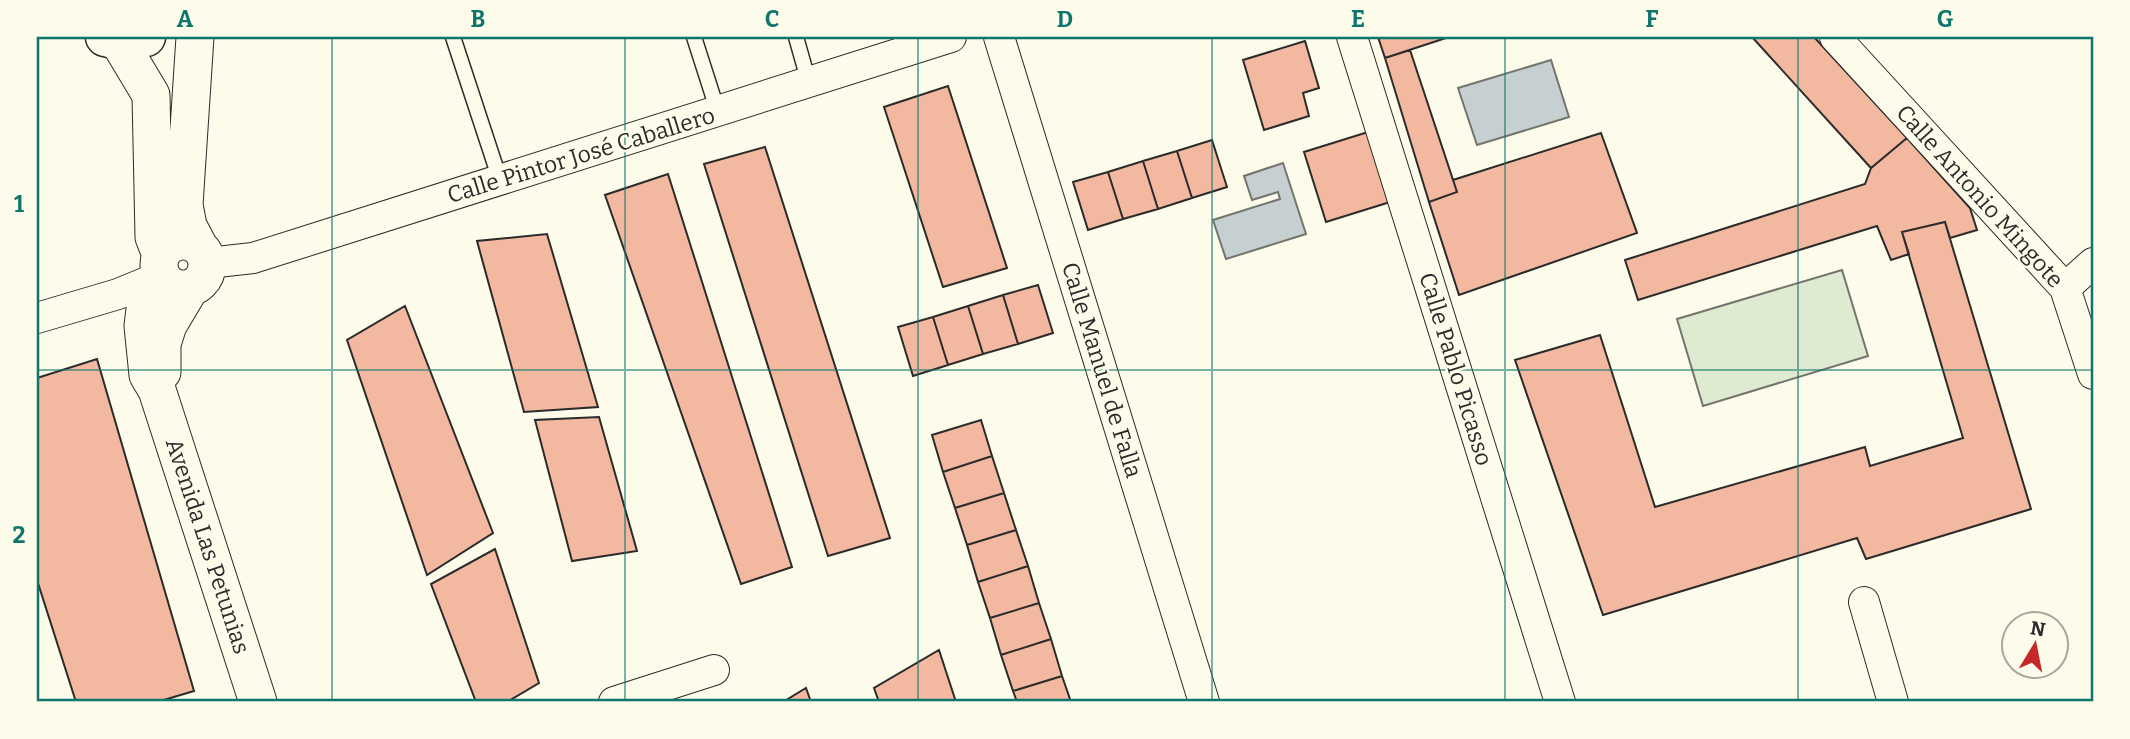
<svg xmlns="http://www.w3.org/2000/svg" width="2130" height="739" viewBox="0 0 2130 739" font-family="Bitter,serif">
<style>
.green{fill:#deebd1;stroke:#74746e;stroke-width:2}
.water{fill:#c7d0d0;stroke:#74746e;stroke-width:2}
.building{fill:#f2b8a0;stroke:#2b2b2b;stroke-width:2}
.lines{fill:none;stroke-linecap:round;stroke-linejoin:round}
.service-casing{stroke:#2b2b2b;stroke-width:17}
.minor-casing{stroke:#2b2b2b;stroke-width:32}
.tertiary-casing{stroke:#2b2b2b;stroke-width:39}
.primary-casing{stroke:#2b2b2b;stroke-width:41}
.service{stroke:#fdfbea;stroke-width:14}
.minor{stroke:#fdfbea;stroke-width:30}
.tertiary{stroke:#fdfbea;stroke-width:37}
.primary{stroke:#fdfbea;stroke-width:38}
.grid{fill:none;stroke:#0f766e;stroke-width:2;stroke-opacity:0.55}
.labels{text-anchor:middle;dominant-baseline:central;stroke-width:5;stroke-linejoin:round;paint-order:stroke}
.street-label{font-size:23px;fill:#2b2b2b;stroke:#fdfbea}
.neatline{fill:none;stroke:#0f766e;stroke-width:2.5}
.grid-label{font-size:23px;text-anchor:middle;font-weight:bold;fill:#0f766e}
</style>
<rect width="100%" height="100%" fill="#fdfbea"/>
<path class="green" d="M1842,270L1868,356L1703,406L1677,319Z"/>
<path class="water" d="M1551,60L1569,117L1477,145L1458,88Z
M1283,163L1306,234L1226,259L1213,220L1280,199L1278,192L1252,200L1244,176Z"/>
<path class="building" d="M1378,37H1449L1385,58Z
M1752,37H1814L1907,138L1871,168Z
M1305,41L1319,88L1303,93L1309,116L1264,130L1243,60Z
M1410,50L1457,192L1429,202L1385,58Z
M948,86L1007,268L943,287L884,107Z
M1368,132L1390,202L1326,222L1304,152Z
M1601,133L1637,233L1459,295L1429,202L1457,192L1453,180Z
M1907,138L1970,208L1977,230L1950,238L1945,222L1902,232L1909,254L1891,260L1877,226L1638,300L1625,260L1865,184L1871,168Z
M1212,140L1227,187L1192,198L1177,151Z
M765,147L890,538L828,556L704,164Z
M1177,151L1192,198L1158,209L1143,161Z
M1143,161L1158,209L1123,219L1108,172Z
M1108,172L1123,219L1088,230L1073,182Z
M668,174L792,567L741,584L605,195Z
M1945,222L2031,509L1866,559L1857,538L1603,615L1515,360L1600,335L1655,507L1865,447L1870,466L1963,438L1902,232Z
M547,234L598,407L524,412L477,241Z
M1038,285L1053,333L1018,344L1003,295Z
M1003,295L1018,344L983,354L968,306Z
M405,306L493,533L427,575L347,340Z
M968,306L983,354L948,365L933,317Z
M933,317L948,365L913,376L898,327Z
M97,359L194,691L157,702H76L37,580V378Z
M599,417L637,551L572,561L535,420Z
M981,420L992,456L943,472L932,435Z
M992,456L1004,493L955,508L943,472Z
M1004,493L1016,530L967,545L955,508Z
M1016,530L1028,566L978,582L967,545Z
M495,549L539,683L507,702H476L431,584Z
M1028,566L1039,603L990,618L978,582Z
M1039,603L1051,639L1001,655L990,618Z
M1051,639L1062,676L1013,691L1001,655Z
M939,650L956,702H879L874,688Z
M1062,676L1071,702H1017L1013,691Z
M806,688L811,702H783Z"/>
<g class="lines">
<g class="service-casing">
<path id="service" d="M453,37L500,180
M694,37L718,112
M796,37L809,83"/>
</g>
<g class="minor-casing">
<path id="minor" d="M999,37L1204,702
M1352,37L1560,702
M1835,37L2065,288L2093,374
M208,263L253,258L951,37
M2065,288L2093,263
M37,318L118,294L162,276
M1864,602L1893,702
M614,702L714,670"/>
</g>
<g class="tertiary-casing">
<path id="tertiary" d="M195,37L184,205L188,226L198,245
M118,40L151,95L154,237L161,255
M159 265a24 24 0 1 1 48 0a24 24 0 1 1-48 0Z
M162,279L145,309L143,326L148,375L157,390L258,702
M162,372V344L168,325L190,288"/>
</g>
<g class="primary-casing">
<path id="primary" d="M105,37L118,40L146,37"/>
</g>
<use href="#service" class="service"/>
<use href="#minor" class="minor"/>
<use href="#tertiary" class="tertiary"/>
<use href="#primary" class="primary"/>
</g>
<path class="grid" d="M332,37V702M625,37V702M918,37V702M1212,37V702M1505,37V702M1798,37V702M37,370H2093"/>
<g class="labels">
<g class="street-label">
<text transform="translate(581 155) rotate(-17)">Calle Pintor José Caballero</text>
<text transform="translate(1980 196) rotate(48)">Calle Antonio Mingote</text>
<text transform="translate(1456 369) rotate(73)">Calle Pablo Picasso</text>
<text transform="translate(1102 370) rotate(73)">Calle Manuel de Falla</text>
<text transform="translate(208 546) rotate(72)">Avenida Las Petunias</text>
</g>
</g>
<rect width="2130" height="739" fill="none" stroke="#fdfbea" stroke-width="77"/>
<g transform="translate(2035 645) rotate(10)"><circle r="33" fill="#fdfbea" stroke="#a9a89e" stroke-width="2"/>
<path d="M0-5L12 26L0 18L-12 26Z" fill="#c62828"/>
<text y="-10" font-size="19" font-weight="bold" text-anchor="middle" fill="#2b2b2b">N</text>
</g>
<rect x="38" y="38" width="2054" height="662" class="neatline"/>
<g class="grid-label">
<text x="185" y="27">A</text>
<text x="478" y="27">B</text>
<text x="772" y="27">C</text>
<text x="1065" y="27">D</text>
<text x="1358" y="27">E</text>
<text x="1652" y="27">F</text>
<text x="1945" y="27">G</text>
<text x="19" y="212">1</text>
<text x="19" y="543">2</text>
</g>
</svg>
